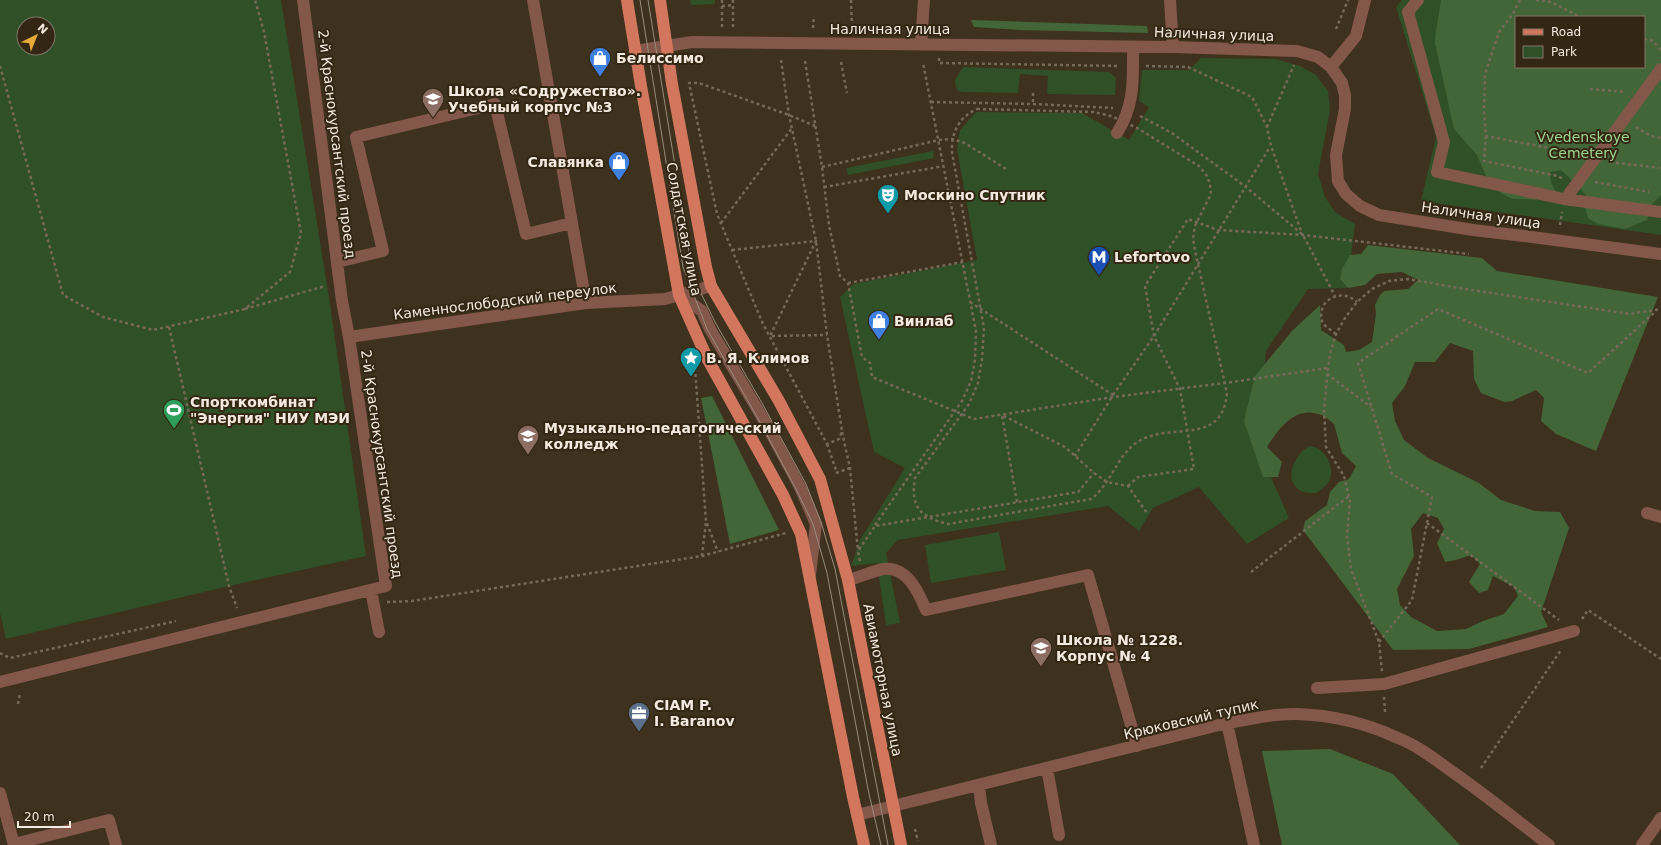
<svg xmlns="http://www.w3.org/2000/svg" width="1661" height="845" viewBox="0 0 1661 845" font-family="'DejaVu Sans',sans-serif">
<style>
.green{fill:#305028;fill-rule:evenodd}
.forest{fill:#426638;fill-rule:evenodd}
.lines{fill:none;stroke-linecap:round;stroke-linejoin:round}
.path{stroke:#756958;stroke-width:2.5;stroke-dasharray:3 3;stroke-linecap:butt}
.minor{stroke:#84574b;stroke-width:12}
.major{stroke:#d2775e;stroke-width:12}
.tram{stroke:#978d7d;stroke-width:1}
.labels{text-anchor:middle;dominant-baseline:central;stroke-width:4;stroke-linejoin:round;paint-order:stroke}
.street-label{font-size:14px;fill:#f3ebdf;stroke:#332714}
.poi-label{font-size:14px;font-weight:bold;fill:#f3ebdf;stroke:#332714;text-anchor:start}
.park-label{font-size:14px;fill:#9ed690;stroke:#332714}
</style>
<rect width="100%" height="100%" fill="#3e311e"/>
<path class="green" d="M0,0H281L330,304L366,556L229,586L6,639L0,613ZM24,24H48V48H24Z
M690,0H715V4L691,5Z
M1402,0H1661V235L1421,201L1436,137L1396,7ZM1516,17H1644V67H1516Z
M1201,58L1276,59L1300,66L1316,75L1328,91L1330,110L1318,174L1325,197L1335,212L1355,224L1347,288L1308,289L1266,351L1257,445L1289,518L1247,544L1199,487L1153,508L1139,531L1108,506L898,540L886,553L900,623L886,625L877,563L851,566L860,540L905,468L874,452L840,297L853,284L977,260L957,149L960,130L976,112L1082,113L1129,140L1149,107L1139,101L1142,70H1189Z
M963,67L1109,72L1116,78L1115,95L1047,94L1048,76L1020,74L1018,93L963,92L958,91L956,87L955,80Z
M933,151L934,158L848,175L846,168Z
M1309,446C1325,447 1337,468 1328,483C1325,487 1320,490 1316,493C1312,493 1306,493 1303,492C1281,482 1294,455 1309,446Z
M999,532L1006,570L931,583L925,545Z"/>
<path class="forest" d="M1441,0H1661V195L1652,204L1647,220L1625,229L1598,224L1588,218L1585,207L1586,196L1579,187L1561,170L1550,172L1551,183L1556,192L1548,200L1513,199L1502,194L1486,176L1477,155L1454,129L1435,43L1436,31ZM1516,17H1644V67H1516Z
M971,20L1147,26L1148,33L1020,30L974,27Z
M1368,245L1482,258L1497,271L1658,297L1596,451L1556,434L1541,421L1544,398L1536,390L1512,401L1504,402L1481,393L1474,379L1473,351L1450,343L1435,362H1415L1405,386L1392,403L1395,421L1404,440L1428,458L1479,483L1501,500L1535,511L1560,512L1569,528L1541,612L1548,627L1469,649L1393,650L1303,530L1305,521L1327,505L1330,492L1339,482L1349,479L1356,466L1342,453L1334,424C1330,421 1324,415 1318,414C1294,406 1278,430 1267,447L1282,462L1278,477H1263L1244,421L1255,376L1292,331L1320,305L1321,330L1344,345L1346,352L1359,350L1372,342L1376,314L1375,305L1380,295L1384,291L1408,289L1418,280L1402,272L1377,274L1365,285L1348,288L1340,279L1342,269L1350,255L1361,254ZM1423,513L1438,518L1444,529L1437,543L1445,562L1456,560L1471,555L1480,564L1469,582L1479,593L1488,590L1493,576L1514,587L1518,596L1504,614L1483,621L1466,629L1437,631L1411,617L1400,605L1397,589L1414,556L1411,529Z
M712,396L779,530L730,544L701,398Z
M1330,749L1393,774L1460,845H1282L1262,751Z"/>
<g class="lines">
<path class="path" d="M722,0V27
M733,0V27
M851,0L852,28
M1520,0L1512,15L1499,32L1485,74L1484,112L1486,136L1581,154
M1536,0L1551,2L1580,17
M722,6L733,5
M813,28L814,16
M1336,29L1348,0
M1644,39L1653,41L1661,50
M939,58V63L1119,66
M781,60L789,115L816,241L827,335L842,431L839,439L827,444L763,324L717,214L689,83H699L789,115L815,126
M805,61L822,167L829,225L840,276L848,283L862,357L870,363L872,377L974,419L1113,397L1225,383L1328,368
M841,62L847,93
M0,66L63,295L103,317L153,330L245,309L290,272L301,233L264,32L255,0
M1146,66L1188,67L1252,97L1267,127L1271,146L1302,234
M1590,89L1626,92
M1033,93V104
M931,102L1033,104L1113,108
M977,109L1094,112L1111,116L1137,128L1199,166L1207,176L1210,184L1211,194L1195,226L1193,238L1195,251L1227,393C1222,445 1177,423 1143,439C1117,451 1113,483 1091,499L948,524C921,517 910,508 915,478L969,404L978,383L982,359L984,328L952,152C951,133 959,117 977,109Z
M1140,116L1172,133L1246,187L1303,235L1335,296
M1267,127L1294,65
M1636,127L1651,136L1661,138
M1486,136L1484,161L1558,176L1563,179
M1610,162L1660,168
M822,167L939,140L952,139L965,143L1006,169
M1595,182L1649,192
M824,187L944,166
M721,223L792,128
M1560,225L1562,212
M732,250L816,241L770,336L827,335
M848,283L963,262
M970,302L1113,395L1075,456
M245,309L325,286
M169,327L229,586L237,608
M1336,334L1323,324C1314,302 1340,286 1357,302
M695,368L706,521L718,552
M1327,374L1371,407
M1113,395L1154,336L1270,147
M842,432L850,468L858,551
M827,444L837,473
M836,473L850,468
M1128,486L1138,477L1194,469L1180,389L1154,336L1145,286L1188,219L1218,230L1303,235L1469,254
M1017,502L1002,415L1065,447L1094,473L1107,482L1128,486L1147,513
M1427,523L1559,620
M875,525L962,401L971,381L975,360L976,331L923,63
M702,556L706,522
M860,561L858,551L875,526L1078,492L1094,473
M1251,572L1349,496
M387,602L412,601L702,556L786,533
M1582,619L1588,610L1661,659
M1379,642L1412,600L1432,497L1392,474L1358,363L1438,309L1588,373L1656,311
M0,653L10,658L176,621
M1382,671L1379,642L1351,569L1347,536L1350,501L1344,476L1326,447L1324,409L1328,368L1330,354L1336,334L1345,318L1357,302L1372,289L1389,281L1408,279L1465,289L1630,314L1661,309
M1384,697L1385,713
M18,704L20,693
M1481,768L1561,650
M915,829L918,841"/>
<path class="minor" d="M533,0L586,303
M1170,0L1173,47
M1418,0L1408,12L1444,142L1437,172L1564,199L1661,212
M921,44L924,0
M635,51L692,42L1173,47L1297,51L1318,57L1331,67L1342,83L1345,95V109L1336,155L1338,181L1346,194L1360,206L1379,215L1473,230L1524,236L1661,254
M1331,67L1356,36L1365,0
M1117,133C1135,105 1133,79 1133,47
M1569,194L1661,69
M337,262L383,251L356,137L495,104L526,234L572,223
M679,295L702,311L710,329L765,422L800,487L816,524L810,575
M349,337L586,303L665,299L711,286
M1647,513L1661,517
M848,580C860,577 872,571 884,569C907,566 919,593 926,610L1088,575L1137,746
M371,590L379,632
M0,682L386,586L349,337L342,301L303,0
M1317,688L1384,684L1574,631
M1227,723L1254,845
M1047,768L1059,835
M979,785L981,803L991,845
M0,793L14,845
M857,815L1227,723C1249,720 1273,713 1296,714C1332,715 1366,723 1398,738C1416,745 1432,757 1447,768C1482,792 1515,819 1549,845
M14,844L109,820L116,845
M1642,845L1661,818"/>
<path class="major" d="M627,0L641,86L679,295L707,358L783,495L801,534L853,797L864,845
M660,0L672,84L706,267L711,286L779,401L820,479L848,580L901,845"/>
<path class="tram" d="M640,0L683,267L707,329L761,424L796,489L813,524L827,573L869,794L881,845
M648,0L691,264L699,289L716,324L762,403L806,484L821,522L835,569L888,845"/>
</g>
<defs>
<g id="shop-pin" transform="scale(1.15)"><path d="M0 17L-7.5 6A9.5 9.5 0 1 1 7.5 6Z" fill="#3f7fe0" stroke="#332714"/><path d="M-5-2.5h2.3a2.7 3.5 0 0 1 5.4 0H5L5.5 6h-11ZM-1.5-2.5h3a1.5 2.3 0 0 0-3 0Z" fill="#fff"/></g>
<g id="school-pin" transform="scale(1.15)"><path d="M0 17L-7.5 6A9.5 9.5 0 1 1 7.5 6Z" fill="#8d6e63" stroke="#332714"/><path d="M0-5L7-2L0 1L-7-2ZM-4 1L0 2.5L4 1V4Q0 6-4 4Z" fill="#fff"/></g>
<g id="theatre-pin" transform="scale(1.15)"><path d="M0 17L-7.5 6A9.5 9.5 0 1 1 7.5 6Z" fill="#0f9aa8" stroke="#332714"/><path d="M-5-5.5Q0-4 5-5.5V0Q5 5 0 6Q-5 5-5 0ZM-3.3-2.5H-1v1.5H-3.3ZM1-2.5H3.3v1.5H1ZM-2.8 1Q0 5.5 2.8 1Z" fill="#fff"/></g>
<g id="metro-pin" transform="scale(1.15)"><path d="M0 17L-7.5 6A9.5 9.5 0 1 1 7.5 6Z" fill="#1a4fb4" stroke="#332714"/><path d="M-5.5 5V-5H-3L0 0L3-5H5.5V5H3V-.5L0 4L-3-.5V5Z" fill="#fff"/></g>
<g id="sight-pin" transform="scale(1.15)"><path d="M0 17L-7.5 6A9.5 9.5 0 1 1 7.5 6Z" fill="#0f9aa8" stroke="#332714"/><path d="M0-6L1.8-2.2L6-1.7L2.9 1.2L3.7 5.4L0 3.3L-3.7 5.4L-2.9 1.2L-6-1.7L-1.8-2.2Z" fill="#fff"/></g>
<g id="stadium-pin" transform="scale(1.15)"><path d="M0 17L-7.5 6A9.5 9.5 0 1 1 7.5 6Z" fill="#2e9e5b" stroke="#332714"/><path d="M0-5a6.5 5 0 1 0 0 10a6.5 5 0 1 0 0-10ZM-3.5-1.8h7v3.6h-7Z" fill="#fff"/></g>
<g id="university-pin" transform="scale(1.15)"><path d="M0 17L-7.5 6A9.5 9.5 0 1 1 7.5 6Z" fill="#8d6e63" stroke="#332714"/><path d="M0-5L7-2L0 1L-7-2ZM-4 1L0 2.5L4 1V4Q0 6-4 4Z" fill="#fff"/></g>
<g id="office-pin" transform="scale(1.15)"><path d="M0 17L-7.5 6A9.5 9.5 0 1 1 7.5 6Z" fill="#5c6f8a" stroke="#332714"/><path d="M-6-3h4V-5.5h4V-3h4V5H-6ZM-1-4.5V-3h2v-1.5ZM-6 0V1H6V0Z" fill="#fff"/></g>
</defs>
<g fill-rule="evenodd">
<use href="#shop-pin" x="600" y="58"/>
<use href="#school-pin" x="433" y="99"/>
<use href="#shop-pin" x="619" y="162"/>
<use href="#theatre-pin" x="888" y="195"/>
<use href="#metro-pin" x="1099" y="257"/>
<use href="#shop-pin" x="879" y="321"/>
<use href="#sight-pin" x="691" y="358"/>
<use href="#stadium-pin" x="174" y="410"/>
<use href="#university-pin" x="528" y="436"/>
<use href="#school-pin" x="1041" y="648"/>
<use href="#office-pin" x="639" y="713"/>
</g>
<g class="labels">
<g class="street-label">
<text x="890" y="29">Наличная улица</text>
<text transform="translate(1214 34) rotate(2)">Наличная улица</text>
<text transform="translate(337 144) rotate(83)">2-й Краснокурсантский проезд</text>
<text transform="translate(1481 215) rotate(8)">Наличная улица</text>
<text transform="translate(684 229) rotate(79)">Солдатская улица</text>
<text transform="translate(505 301) rotate(-7)">Каменнослободский переулок</text>
<text transform="translate(382 464) rotate(82)">2-й Краснокурсантский проезд</text>
<text transform="translate(883 680) rotate(79)">Авиамоторная улица</text>
<text transform="translate(1191 719) rotate(-13)">Крюковский тупик</text>
</g>
<g class="poi-label">
<text x="616" y="58">Белиссимо</text>
<text x="448" y="91">Школа «Содружество».<tspan x="448" dy="16">Учебный корпус №3</tspan></text>
<text x="604" y="162" text-anchor="end">Славянка</text>
<text x="904" y="195">Москино Спутник</text>
<text x="1114" y="257">Lefortovo</text>
<text x="894" y="321">Винлаб</text>
<text x="706" y="358">В. Я. Климов</text>
<text x="190" y="402">Спорткомбинат<tspan x="190" dy="16">"Энергия" НИУ МЭИ</tspan></text>
<text x="544" y="428">Музыкально-педагогический<tspan x="544" dy="16">колледж</tspan></text>
<text x="1056" y="640">Школа № 1228.<tspan x="1056" dy="16">Корпус № 4</tspan></text>
<text x="654" y="705">CIAM P.<tspan x="654" dy="16">I. Baranov</tspan></text>
</g>
<g class="park-label">
<text x="1583" y="137">Vvedenskoye<tspan x="1583" dy="16">Cemetery</tspan></text>
</g>
</g>
<rect x="1515" y="16" width="130" height="52" fill="#332714" stroke="#807565"/>
<rect x="1523" y="29" width="20" height="6" fill="#d2775e" stroke="#807565"/>
<text x="1551" y="36" font-size="12" fill="#f3ebdf">Road</text>
<rect x="1523" y="46" width="20" height="12" fill="#305028" stroke="#807565"/>
<text x="1551" y="56" font-size="12" fill="#f3ebdf">Park</text>
<g transform="translate(36 36) rotate(43)"><circle r="19" fill="#332714" stroke="#807565"/>
<path d="M0-3L7 15L0 10L-7 15Z" fill="#e8ab37"/>
<text y="-6" font-size="11" font-weight="bold" text-anchor="middle" fill="#f3ebdf">N</text>
</g>
<path d="M18 821v6h52v-6" fill="none" stroke="#f3ebdf" stroke-width="2"/>
<text x="24" y="821" font-size="12" fill="#f3ebdf" stroke="#332714" stroke-width="3" paint-order="stroke">20 m</text>
</svg>
